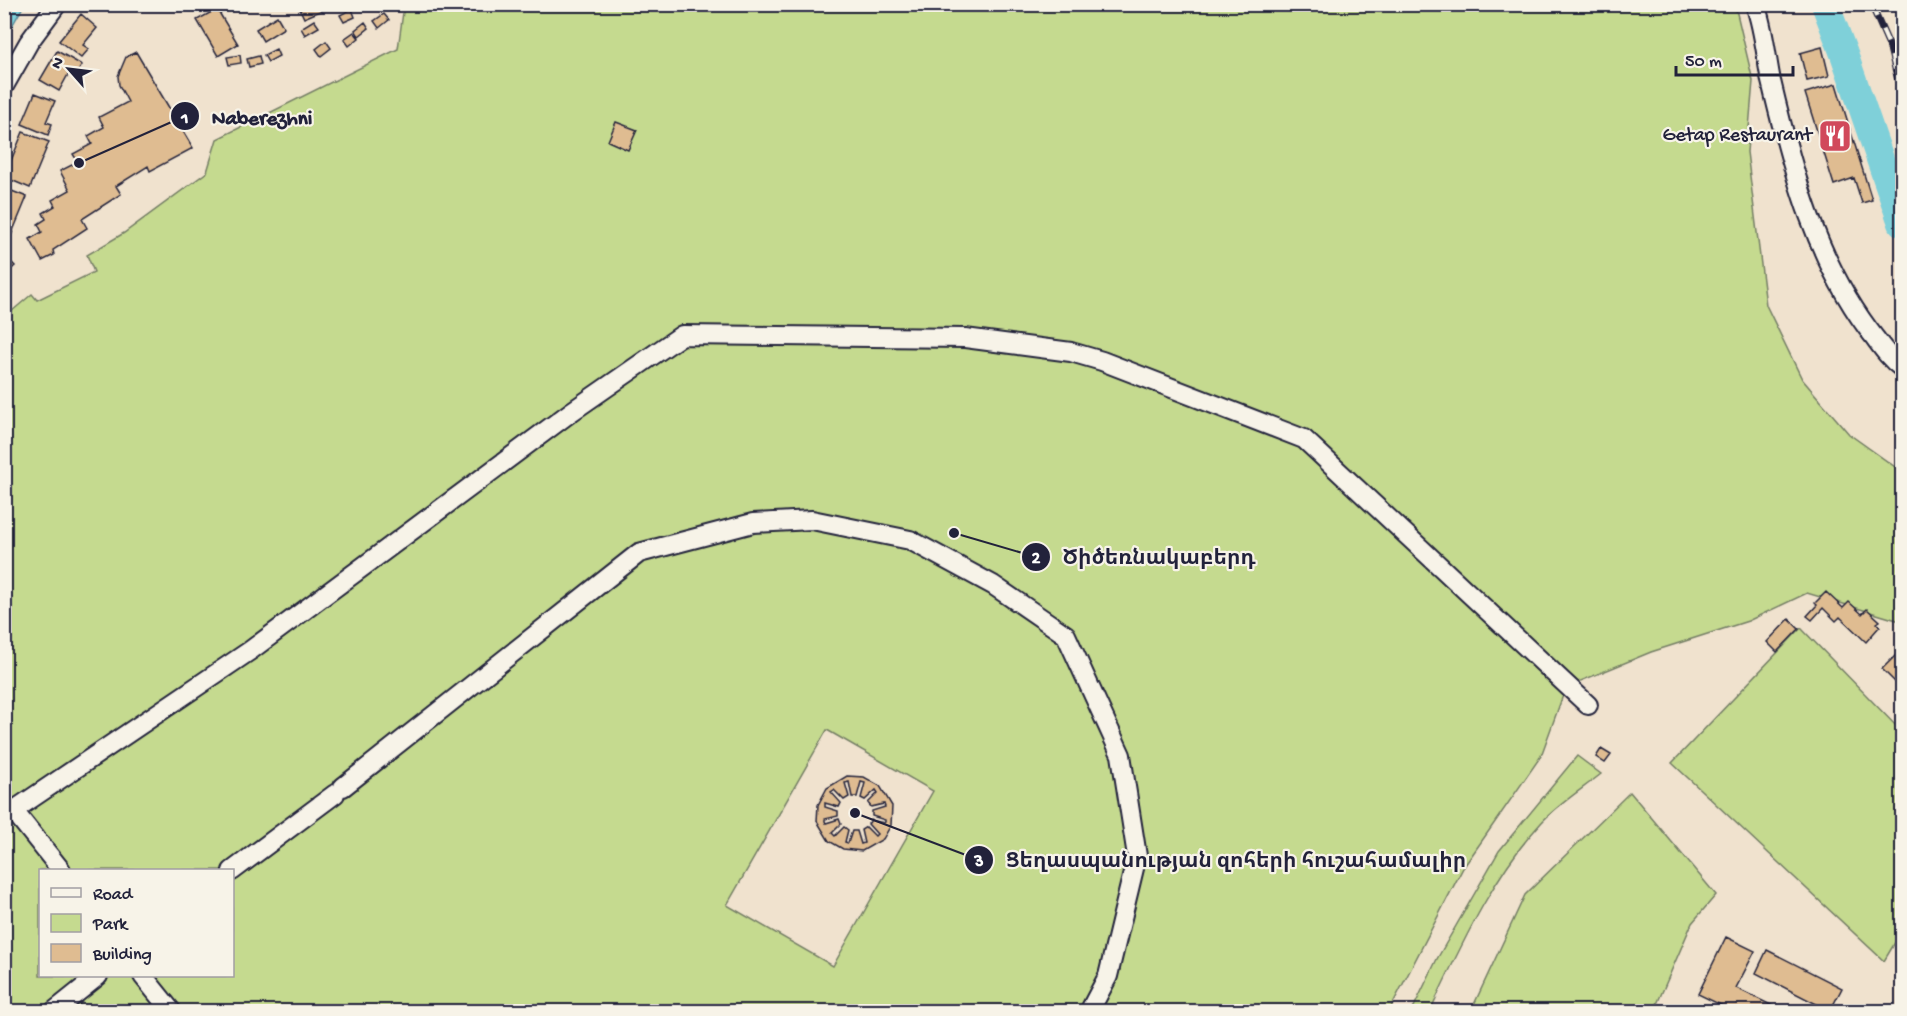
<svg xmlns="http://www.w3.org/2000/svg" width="1907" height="1016" viewBox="0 0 1907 1016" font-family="'Gochi Hand','Noto Sans Armenian',sans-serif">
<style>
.green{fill:#c5da8f;stroke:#747e65;stroke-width:1.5;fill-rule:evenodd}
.water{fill:#7fd0d9;stroke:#5a8a9a;stroke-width:1.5}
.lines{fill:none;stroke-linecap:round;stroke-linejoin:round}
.river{stroke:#7fd0d9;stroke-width:28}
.building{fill:#dfbc91;stroke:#22223b;stroke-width:1.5;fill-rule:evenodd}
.minor-casing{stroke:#22223b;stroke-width:22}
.minor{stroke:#f7f3e8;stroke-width:18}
.rail-casing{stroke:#22223b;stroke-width:7}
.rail{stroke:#f7f3e8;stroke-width:4.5;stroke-dasharray:14;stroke-linecap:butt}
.labels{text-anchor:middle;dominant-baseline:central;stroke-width:4.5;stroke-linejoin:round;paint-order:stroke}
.poi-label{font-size:20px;fill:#22223b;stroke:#f7f3e8;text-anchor:end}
.leader{fill:none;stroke:#22223b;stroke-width:2}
.callout-dot{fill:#22223b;stroke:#f7f3e8;stroke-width:2}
.mark-label{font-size:18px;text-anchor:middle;font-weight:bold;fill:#fff}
.callout-label{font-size:21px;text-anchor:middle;font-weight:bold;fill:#22223b;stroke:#f7f3e8;stroke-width:4.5;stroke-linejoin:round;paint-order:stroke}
</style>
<rect width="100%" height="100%" fill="#f0e2ce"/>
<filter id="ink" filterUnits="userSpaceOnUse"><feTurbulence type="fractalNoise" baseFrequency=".0167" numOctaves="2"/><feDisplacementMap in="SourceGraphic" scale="12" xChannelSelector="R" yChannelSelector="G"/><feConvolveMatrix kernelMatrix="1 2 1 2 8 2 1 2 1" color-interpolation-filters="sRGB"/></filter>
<g filter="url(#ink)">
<path class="green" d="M404,5H1735L1753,81L1747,152L1766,305L1802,379L1849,434L1902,472V624L1900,621L1807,593L1748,621L1651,652L1566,687L1541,756L1463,868L1389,1011L5,1012V317L32,294L37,300L94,272L87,255L124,233L207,172L217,139L398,49ZM827,730L933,791L833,966L727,905ZM40,870H232V976H40Z
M1801,628L1902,732V931L1884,961L1672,763Z
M1577,756L1601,774C1581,790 1557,805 1541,823C1493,875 1460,948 1430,1011H1412L1437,959L1499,851Z
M1630,792L1716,895L1692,923L1657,1004L1663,1011H1471L1525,895Z"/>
<path class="water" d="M5,4L24,5L5,38L4,5Z"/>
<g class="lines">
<path class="river" d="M1825,4L1844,54L1902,223"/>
</g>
<path class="building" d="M323,4L325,9L304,18L298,5Z
M217,9L238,44L218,56L197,20Z
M352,9L355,17L344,22L340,15Z
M81,14L97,28L83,45L89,49L81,58L59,41Z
M384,14L389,20L379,28L374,21Z
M277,16L284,28L263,41L256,29Z
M314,20L319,27L305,35L301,28Z
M365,22L369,28L359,36L355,30Z
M354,32L359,38L349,46L344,39Z
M326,41L331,48L321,56L316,49Z
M1822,47L1829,76L1807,81L1800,53Z
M276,49L279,56L268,62L264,55Z
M57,51L82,65L76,75L70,71L59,91L40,80Z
M136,52L193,148L150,171L148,166L116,186L121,194L82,219L87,228L53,250L54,255L42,261L30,239L42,232L38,224L46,219L43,213L55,206L52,200L70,190L60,171L78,162L73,154L92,144L88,136L104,127L99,117L128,102L119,85L118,76L126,57Z
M240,55L241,63L229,65L227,57Z
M259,56L261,64L249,67L247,59Z
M1836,84L1872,200L1862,203L1854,178L1834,185L1805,93Z
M35,93L55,101L46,122L52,124L48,135L22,124Z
M616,122L637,130L628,150L608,141Z
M23,132L49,142L30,188L4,177Z
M4,188L27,197L8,243L4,241Z
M4,255L15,266L4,276Z
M1826,592L1843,608L1849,602L1862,614L1867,609L1880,621L1877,623L1880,626L1866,642L1840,617L1836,621L1823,608L1812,620L1807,616L1817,605L1815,603Z
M1789,619L1799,629L1777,652L1767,642Z
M1902,649V689L1882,669Z
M1601,749L1611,755L1605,763L1596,757Z
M847,776L864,777L880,786L892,806L891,825L883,839L862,851L843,849L829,841L817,821L818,805L827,788ZM849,782L852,797H857L861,782L865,783L861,798L865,800L876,790L878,793L868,803L871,807L884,804L885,807L872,811V816L885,820V822L884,823L871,820L868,824L877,834L875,836L866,827L861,830L864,843L861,844L857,831H852L848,843L845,842L848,830L844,827L835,836L832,833L841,824L839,819L826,823L825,821V819L838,816V811L825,807V803L839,807L841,803L831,792L834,790L844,800L849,797L845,783Z
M1726,937L1755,951L1736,988L1785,1012H1735L1698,994Z
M1767,950L1842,988L1830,1011L1756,973Z"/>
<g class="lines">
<g class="minor-casing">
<path id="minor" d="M1755,4C1764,29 1766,56 1771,81C1792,170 1817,265 1875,338C1883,349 1891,360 1902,368
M4,86L29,42L57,4
M343,787L639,553L753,523L812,520L910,540L993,585L1066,635L1121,755L1137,856L1108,976L1089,1012
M14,811L61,870
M4,817L251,650L571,412L682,335L965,338L1071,352L1102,361L1304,439L1588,705
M232,871L335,794
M143,976L172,1012
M53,1012L98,976"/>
</g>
<use href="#minor" class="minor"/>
<g class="rail-casing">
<path id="rail" d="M1871,4L1889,45L1902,96"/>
</g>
<use href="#rail" class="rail"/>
</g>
</g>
<defs>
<g id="restaurant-square" transform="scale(1.725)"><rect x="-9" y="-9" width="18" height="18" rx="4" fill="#d1495b" stroke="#f7f3e8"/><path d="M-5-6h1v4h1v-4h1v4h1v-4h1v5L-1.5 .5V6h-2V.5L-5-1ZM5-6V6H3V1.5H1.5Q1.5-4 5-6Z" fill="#fff"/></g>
</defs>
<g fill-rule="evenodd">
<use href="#restaurant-square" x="1835" y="136"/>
</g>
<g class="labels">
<g class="poi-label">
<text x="1812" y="136">Getap Restaurant</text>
</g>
</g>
<path class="leader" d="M79 163L185 116M954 533L1036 557M855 813L979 860"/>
<g class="callout-dot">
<circle cx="79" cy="163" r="6"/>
<circle cx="954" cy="533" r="6"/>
<circle cx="855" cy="813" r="6"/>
<circle cx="185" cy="116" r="15"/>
<circle cx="1036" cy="557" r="15"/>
<circle cx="979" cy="860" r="15"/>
</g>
<g class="mark-label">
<text x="185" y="123">1</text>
<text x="1036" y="563">2</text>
<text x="979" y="866">3</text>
</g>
<g class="callout-label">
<text x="262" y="124">Naberezhni</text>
<text x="1159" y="564">Ծիծեռնակաբերդ</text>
<text x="1236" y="867">Ցեղասպանության զոհերի հուշահամալիր</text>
</g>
<rect width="1907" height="1016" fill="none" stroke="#f7f3e8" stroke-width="24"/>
<rect x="12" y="12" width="1883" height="992" fill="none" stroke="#22223b" stroke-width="2" filter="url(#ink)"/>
<rect x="39" y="869" width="195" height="108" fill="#f7f3e8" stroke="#a29fa3" stroke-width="1.5"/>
<rect x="51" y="888" width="30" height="9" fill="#f7f3e8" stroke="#a29fa3" stroke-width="1.5"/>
<text x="93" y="899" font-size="18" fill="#22223b">Road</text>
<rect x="51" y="914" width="30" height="18" fill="#c5da8f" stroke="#a29fa3" stroke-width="1.5"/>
<text x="93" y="929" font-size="18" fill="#22223b">Park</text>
<rect x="51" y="944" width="30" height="18" fill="#dfbc91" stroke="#a29fa3" stroke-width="1.5"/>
<text x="93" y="959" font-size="18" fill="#22223b">Building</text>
<g transform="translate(69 69) rotate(298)" stroke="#f7f3e8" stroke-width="4.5" paint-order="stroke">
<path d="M0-4.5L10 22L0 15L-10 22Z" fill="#22223b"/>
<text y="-9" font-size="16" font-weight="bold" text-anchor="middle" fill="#22223b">N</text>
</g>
<path d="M1676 66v9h117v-9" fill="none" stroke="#22223b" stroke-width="3"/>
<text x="1685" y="66" font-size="18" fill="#22223b" stroke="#f7f3e8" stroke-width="4.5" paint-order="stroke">50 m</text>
</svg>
